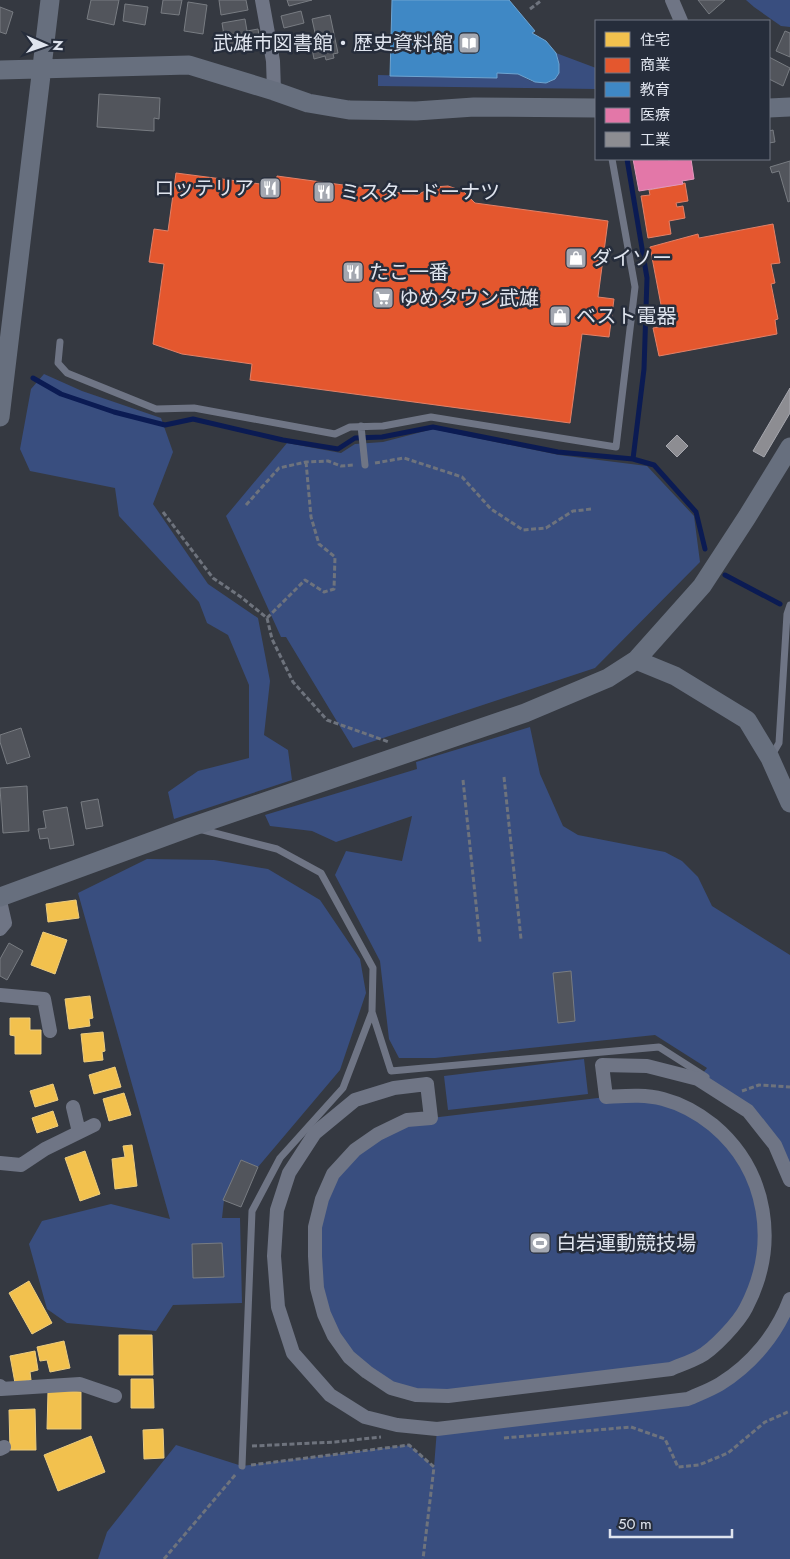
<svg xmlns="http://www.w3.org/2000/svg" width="790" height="1559" viewBox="0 0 790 1559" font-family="Jost,'Noto Sans JP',sans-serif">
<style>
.green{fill:#394e7f}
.homes{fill:#f2c14e;stroke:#eccc7e}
.shops{fill:#e4572e;stroke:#e28168}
.schools{fill:#3f88c5;stroke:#6fa4d1}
.health{fill:#e377a8;stroke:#e298bd}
.industry{fill:#8d8d92;stroke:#a6a7ae}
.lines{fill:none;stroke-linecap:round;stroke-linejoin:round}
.stream{stroke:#0b1b53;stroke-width:5}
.building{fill:#52555c;stroke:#787c82}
.path{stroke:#6e737d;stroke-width:3;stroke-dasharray:5 2.5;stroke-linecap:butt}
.lane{stroke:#6f7585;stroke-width:7}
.street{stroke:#6f7585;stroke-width:14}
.secondary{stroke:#676f7e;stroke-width:19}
.labels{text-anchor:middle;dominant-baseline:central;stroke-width:5;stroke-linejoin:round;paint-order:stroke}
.poi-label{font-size:20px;fill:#dfe4ee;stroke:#262d3b;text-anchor:start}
</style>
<rect width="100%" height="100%" fill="#353941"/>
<path class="green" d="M746,0H790V27L781,26L754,7Z
M556,53L596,68V89L378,86V75L496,78L497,73C503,73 511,72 517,74C523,75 528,81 535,82C559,87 562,71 556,53Z
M44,374L82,391L161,418L173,452L153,504L208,584L258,618L270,681L264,735L288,750L292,780L174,819L168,792L198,771L249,758V685L228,635L207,623L199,602L119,516L115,488L30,471L20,449L31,389Z
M433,429L559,455L647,466L694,516L700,562L595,668L353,748L286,637H281L226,516L287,443L341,453L355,444L383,442Z
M530,727L540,774L563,826L578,835L665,852L682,861L698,877L712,906L790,955V1180L748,1111L698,1079L707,1068L655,1035L435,1058H399L389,1039L380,961L335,875L346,851L402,861L412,816L336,842L312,831L270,826L265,815L417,769L416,762Z
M147,859L214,860L268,869L320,900L360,959L366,993L340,1070L258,1167L241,1160L224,1200L222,1218H240L242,1303L173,1305L156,1331L67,1323L47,1309L29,1244L42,1221L111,1204L170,1219L78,893Z
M584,1059L588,1094L448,1110L444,1076Z
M606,1097L662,1099L721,1132L762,1200L756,1283L724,1336L671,1369L416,1395L349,1357L317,1288L322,1200L355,1150L378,1134L431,1118Z
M790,1299V1559H98L107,1532L176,1445L242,1466L409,1445L434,1467L437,1429L688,1399L745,1366Z"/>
<path class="homes" d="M76,900L79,918L48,922L46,904Z
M43,932L67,940L55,974L31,965Z
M90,996L93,1018L89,1019L90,1026L69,1029L65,999Z
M10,1018H30V1030H41V1054H15V1036L10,1035Z
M103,1032L105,1051L102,1052L103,1060L84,1062L81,1034Z
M115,1067L121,1087L94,1094L89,1075Z
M53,1084L58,1100L35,1107L30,1091Z
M124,1093L131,1115L109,1121L103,1099Z
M53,1111L58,1126L37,1133L32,1118Z
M132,1145L137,1186L115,1189L112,1159L125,1157L123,1146Z
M85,1151L100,1194L80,1201L65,1158Z
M29,1281L52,1323L32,1334L9,1293Z
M119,1335H152L153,1375H119Z
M64,1341L70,1368L50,1372L47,1360L40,1361L37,1347Z
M35,1351L38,1370L30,1372L31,1380L15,1383L10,1356Z
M131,1379H153L154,1408H131Z
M48,1391L81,1392V1429H47Z
M35,1409L36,1450H10L9,1410Z
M163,1429L164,1458L144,1459L143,1430Z
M91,1436L105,1472L58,1491L44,1455Z"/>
<path class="shops" d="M176,173L276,186L277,176L417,195L433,187L448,186L463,191L475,203L608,221L598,297L614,299L609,337L582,334L570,423L250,380L252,364L182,354L153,344L164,264L149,262L154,229L168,231Z
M685,183L688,201L676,203L677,207L683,206L685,218L669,221L671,234L648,238L641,196L650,195L649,190Z
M773,224L780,263L771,264L775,283L771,284L778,319L775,320L777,334L659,356L653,328L665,326L650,247L698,234L699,238Z"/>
<path class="schools" d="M392,0H509L535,31L532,33L546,41L556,53L559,64V73L555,79L546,83L535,82L518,74L497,73V78L390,76Z"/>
<path class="health" d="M633,159H668V160L691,159L694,179L682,181L683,184L639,191Z"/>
<path class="industry" d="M790,388V413L764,457L753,451Z
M677,435L688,446L677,457L666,446Z"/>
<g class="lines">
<path class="stream" d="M627,159L647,278L644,369L633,459
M33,378L61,394L114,412L165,425L193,419L283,440L338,449L355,438L382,437L433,427L558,452L633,459L654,465L696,512L705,549
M725,575L780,604"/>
</g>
<path class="building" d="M91,0H119L114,25L87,19Z
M163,0H182L179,15L161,13Z
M219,0H246L248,10L221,15Z
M287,0H312L289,6Z
M698,0H725L709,14Z
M188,2L207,5L203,34L184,31Z
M125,4L148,7L145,25L123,21Z
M0,7L13,12L6,34L0,32Z
M301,11L304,23L284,28L281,16Z
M330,15L338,53L333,54L334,58L326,60L325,56L314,59L311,43L317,42L312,19Z
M245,19L247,31L258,29L260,42L226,48L222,23Z
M785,31L790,33V57L776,51Z
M769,57L790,68L783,86L769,79Z
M99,94L160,98L159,119L154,118V131L97,127Z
M773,130L775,142L769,143V131Z
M790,161V201L788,202L779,171L772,173L770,167Z
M21,728L30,757L7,764L0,742V735Z
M27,786L29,831L3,833L0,788Z
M98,799L103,826L86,829L81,802Z
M67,807L74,845L50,849L48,838L40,839L38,829L46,828L43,811Z
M9,943L23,951L7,980L0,976V959Z
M571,971L575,1021L558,1023L553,973Z
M241,1160L258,1167L241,1207L223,1200Z
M222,1243L224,1277L193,1278L192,1244Z"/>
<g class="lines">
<path class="path" d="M530,9L542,0
M375,463L404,458L462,477L491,509L523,530L546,528L573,511L592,509
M246,505L279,468L306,462L328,461L341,466L354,465
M163,512L213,578L241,597L267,618L272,639L293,682L327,720L389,742
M267,618L305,580L324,592L334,589L335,557L319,544L311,517L306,462
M504,777L521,939
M463,780L480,942
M742,1091L759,1085L790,1087
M504,1438L631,1427L665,1439L678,1467L699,1465L728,1453L765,1422L790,1411
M252,1446L335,1442L381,1437
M251,1465L409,1445L434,1467L423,1559
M164,1559L236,1474"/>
<path class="lane" d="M60,342L58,363L67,373L156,409L194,408L335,434L350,427L383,426L431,417L616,447L635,287L612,159
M361,426L365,465
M772,755L779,743L787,614L790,605
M199,829L277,849L321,873L373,968L372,1012L391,1071L659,1047L706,1077
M242,1466L252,1211L280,1158L343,1088L372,1012"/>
<path class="street" d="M262,0L273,61L274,91
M672,0L681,21
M0,901L5,923L0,929
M0,995L44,999L50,1031
M73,1107L79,1132
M0,1163L21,1165L45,1149L94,1125
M790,1180L775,1145L748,1111L698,1079L647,1066L602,1065L606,1097C625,1096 644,1094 663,1099C682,1104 698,1113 713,1125C768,1171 779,1245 746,1308C739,1322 713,1350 699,1357C690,1362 680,1365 671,1369L448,1396L416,1395L391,1388L367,1372L349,1357L334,1336L324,1314L317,1288L315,1256V1227L322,1199L333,1174L355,1150L378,1134L407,1120L431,1118L427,1084L394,1088L355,1100L315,1133L289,1173L277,1210L274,1256L278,1307L293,1353L330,1395L365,1417L397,1425L437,1429L688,1399C699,1394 710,1390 720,1384C752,1364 777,1334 790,1299
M0,1386L1,1389L80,1384L115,1396
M0,1449L4,1447"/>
<path class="secondary" d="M0,70L189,65L274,91L308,103L349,110L416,111L474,107L596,108
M769,108L790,107
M0,417L50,0
M636,660L702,586L747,517L790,447
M0,897L191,827L525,713L608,678L636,660L675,676L747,720L770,758L790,803"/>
</g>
<defs>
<g id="library-square" transform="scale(1.125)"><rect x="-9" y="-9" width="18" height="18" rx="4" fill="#a4a8b1" stroke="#262d3b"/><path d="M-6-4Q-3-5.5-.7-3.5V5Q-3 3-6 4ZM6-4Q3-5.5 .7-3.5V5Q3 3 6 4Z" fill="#fff"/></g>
<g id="restaurant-square" transform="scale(1.125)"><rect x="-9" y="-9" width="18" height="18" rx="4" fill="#a4a8b1" stroke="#262d3b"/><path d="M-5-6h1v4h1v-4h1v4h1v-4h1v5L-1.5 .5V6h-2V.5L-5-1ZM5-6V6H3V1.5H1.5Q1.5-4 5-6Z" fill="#fff"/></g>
<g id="shop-square" transform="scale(1.125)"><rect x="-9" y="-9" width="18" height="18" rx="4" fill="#a4a8b1" stroke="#262d3b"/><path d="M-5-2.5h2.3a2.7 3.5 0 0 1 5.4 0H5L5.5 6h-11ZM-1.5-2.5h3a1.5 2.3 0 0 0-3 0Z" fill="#fff"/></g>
<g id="supermarket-square" transform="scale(1.125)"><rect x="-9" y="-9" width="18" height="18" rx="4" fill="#a4a8b1" stroke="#262d3b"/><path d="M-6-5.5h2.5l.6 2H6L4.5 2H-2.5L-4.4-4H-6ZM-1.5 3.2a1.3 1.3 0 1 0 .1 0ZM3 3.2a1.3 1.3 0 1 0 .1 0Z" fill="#fff"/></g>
<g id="stadium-square" transform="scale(1.125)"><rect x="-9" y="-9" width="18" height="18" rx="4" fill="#a4a8b1" stroke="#262d3b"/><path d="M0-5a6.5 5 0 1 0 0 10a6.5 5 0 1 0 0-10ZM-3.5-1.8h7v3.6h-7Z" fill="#fff"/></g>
</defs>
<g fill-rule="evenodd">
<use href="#library-square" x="469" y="43"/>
<use href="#restaurant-square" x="270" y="188"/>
<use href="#restaurant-square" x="324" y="192"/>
<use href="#shop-square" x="576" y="258"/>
<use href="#restaurant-square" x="353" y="272"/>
<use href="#supermarket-square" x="383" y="298"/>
<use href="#shop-square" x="560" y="316"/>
<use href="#stadium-square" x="540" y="1243"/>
</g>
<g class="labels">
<g class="poi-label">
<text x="453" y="43" text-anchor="end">武雄市図書館・歴史資料館</text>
<text x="254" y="188" text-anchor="end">ロッテリア</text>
<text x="340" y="192">ミスタードーナツ</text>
<text x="592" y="258">ダイソー</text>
<text x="369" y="272">たこ一番</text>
<text x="399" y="298">ゆめタウン武雄</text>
<text x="576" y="316">ベスト電器</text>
<text x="556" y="1243">白岩運動競技場</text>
</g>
</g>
<rect x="595" y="20" width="175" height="140" fill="#262d3b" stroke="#707683"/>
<rect x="605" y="32" width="25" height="15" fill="#f2c14e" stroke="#707683"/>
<text x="640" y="45" font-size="15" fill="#dfe4ee">住宅</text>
<rect x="605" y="58" width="25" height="15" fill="#e4572e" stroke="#707683"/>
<text x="640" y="70" font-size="15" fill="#dfe4ee">商業</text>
<rect x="605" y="82" width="25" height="15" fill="#3f88c5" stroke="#707683"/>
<text x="640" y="95" font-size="15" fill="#dfe4ee">教育</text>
<rect x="605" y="108" width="25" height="15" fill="#e377a8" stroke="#707683"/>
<text x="640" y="120" font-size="15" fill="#dfe4ee">医療</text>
<rect x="605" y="132" width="25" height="15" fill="#8d8d92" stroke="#707683"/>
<text x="640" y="145" font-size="15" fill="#dfe4ee">工業</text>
<g transform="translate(45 45) rotate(92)" stroke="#262d3b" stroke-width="4" paint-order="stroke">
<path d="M0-4L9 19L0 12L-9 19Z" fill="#dfe4ee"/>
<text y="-8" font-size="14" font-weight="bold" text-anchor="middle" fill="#dfe4ee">N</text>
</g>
<path d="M610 1529v8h122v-8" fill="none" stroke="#dfe4ee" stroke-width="2.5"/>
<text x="618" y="1529" font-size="15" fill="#dfe4ee" stroke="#262d3b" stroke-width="4" paint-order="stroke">50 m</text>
</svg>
